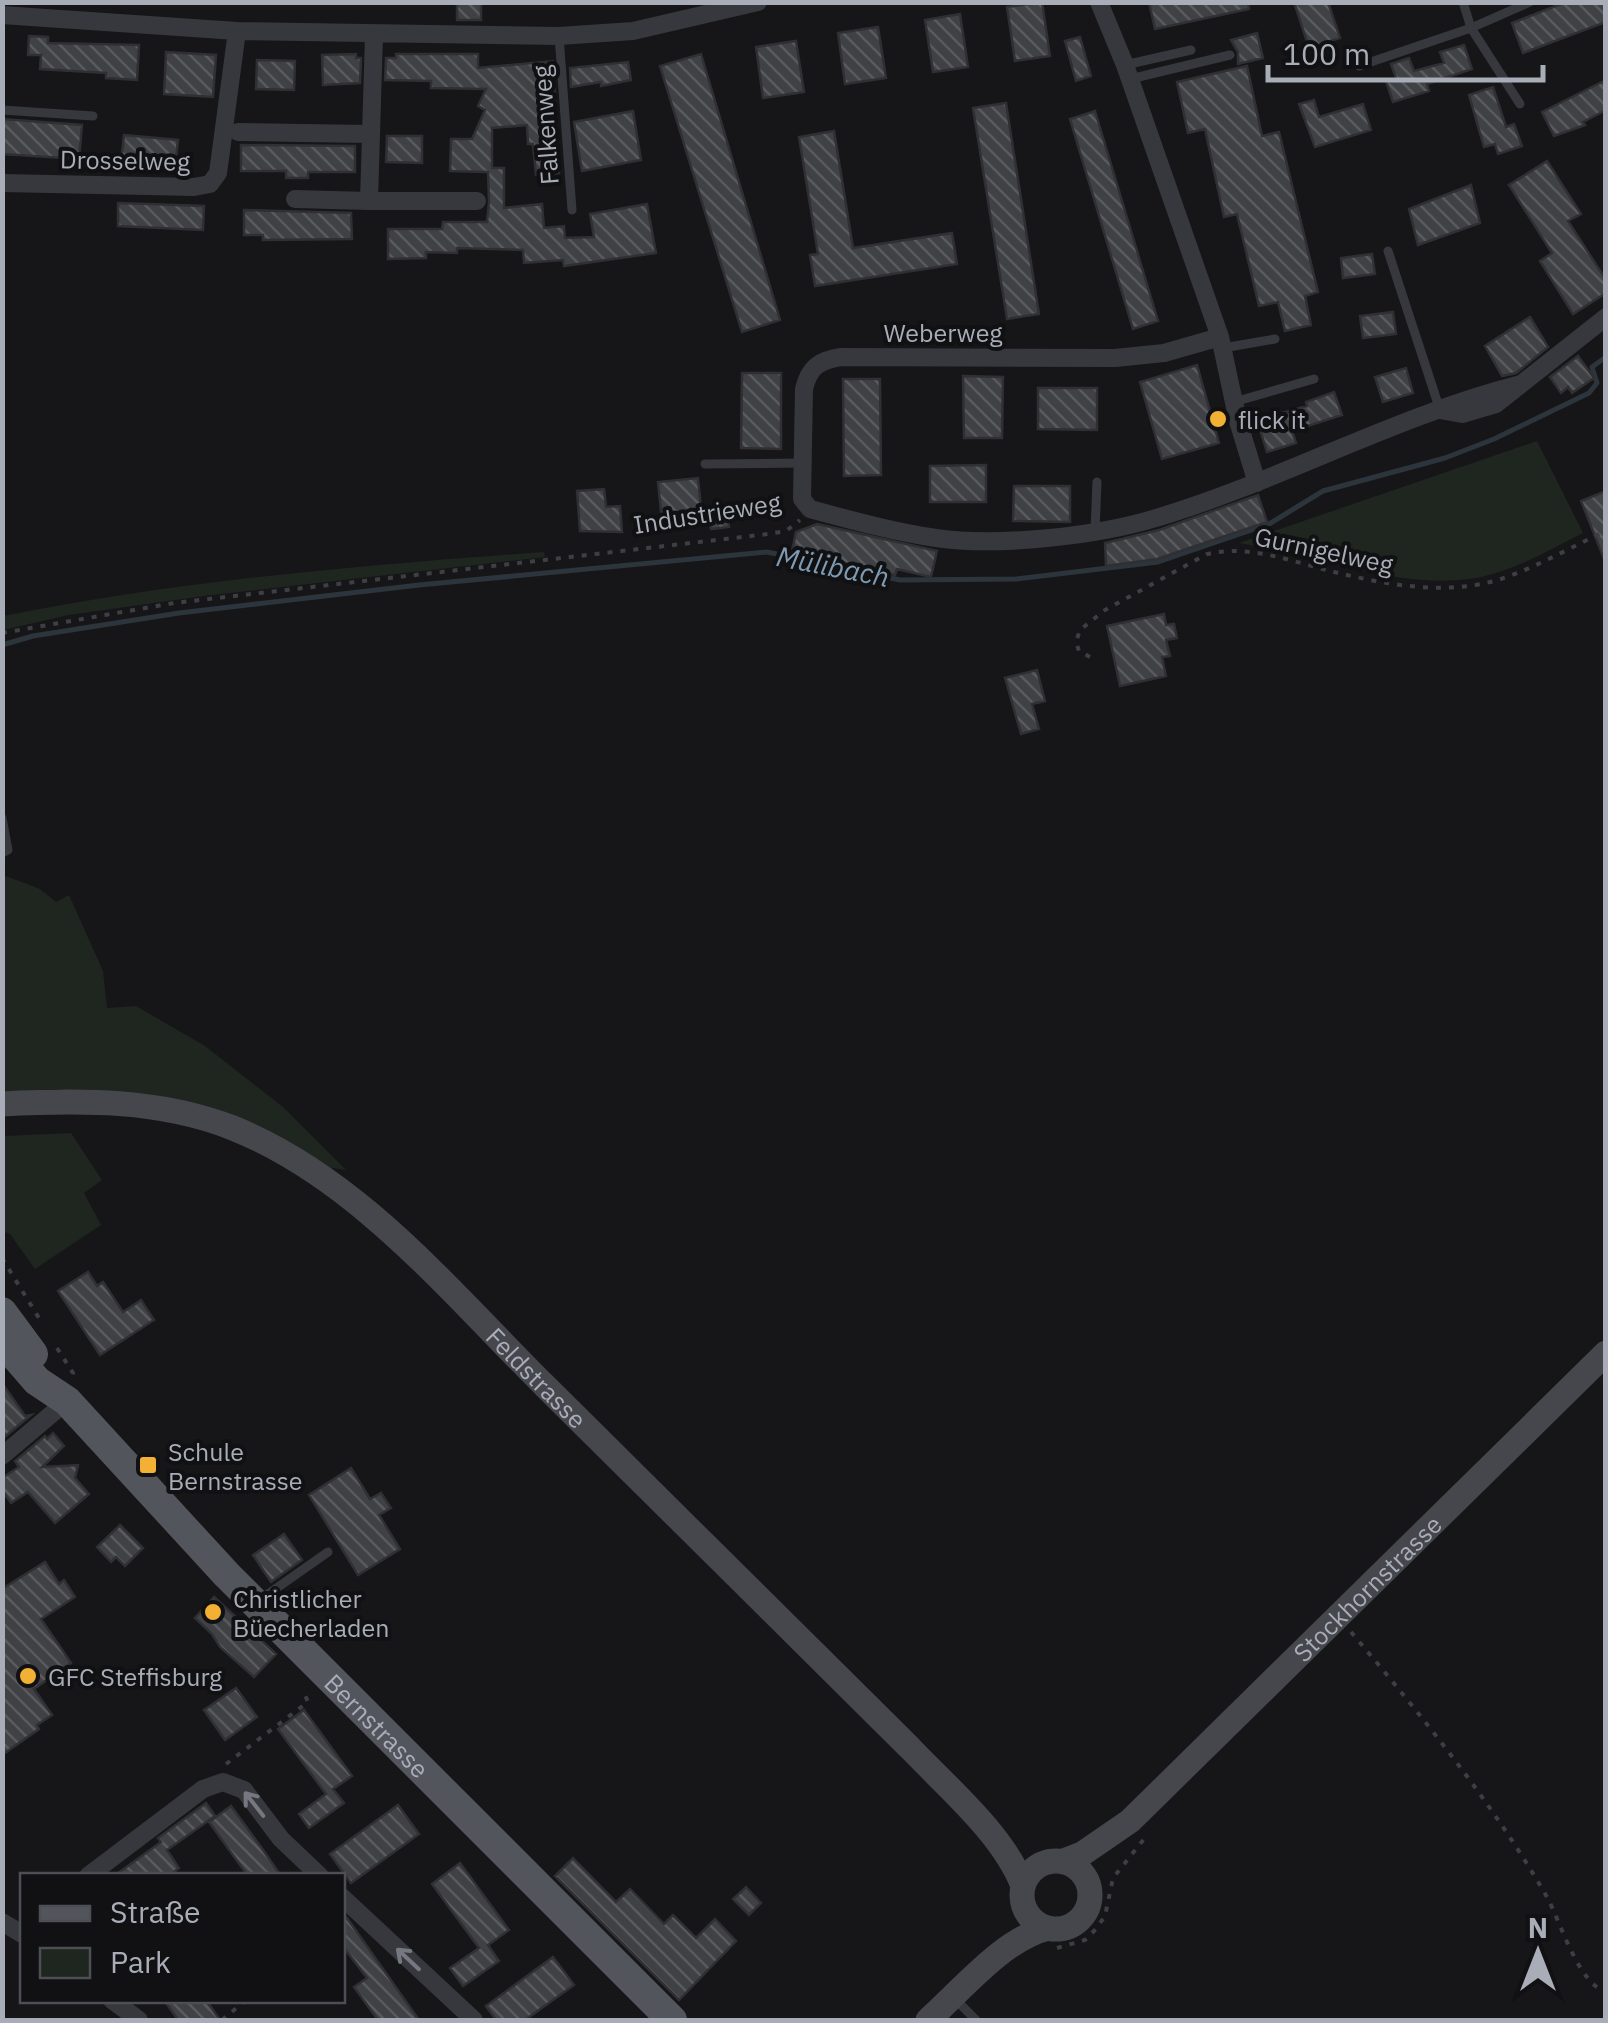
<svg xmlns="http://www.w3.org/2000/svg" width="1608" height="2023" viewBox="0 0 1608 2023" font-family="'IBM Plex Sans',sans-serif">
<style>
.green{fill:#1e261f}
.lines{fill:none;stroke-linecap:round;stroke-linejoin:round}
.stream{stroke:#2c353c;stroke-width:5}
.building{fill:url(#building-back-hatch);stroke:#303034;stroke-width:2.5}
.path{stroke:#3d3f44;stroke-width:4;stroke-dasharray:5 8;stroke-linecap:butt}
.service{stroke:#37383d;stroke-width:9}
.minor{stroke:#37383d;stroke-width:18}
.secondary{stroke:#45474d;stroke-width:25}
.primary{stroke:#53555c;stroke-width:30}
.oneway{stroke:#757881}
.poi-dot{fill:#f2b134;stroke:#111113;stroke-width:4}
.labels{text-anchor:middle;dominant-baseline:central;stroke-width:8;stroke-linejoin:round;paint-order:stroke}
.street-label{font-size:25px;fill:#a8adb8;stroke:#111113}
.poi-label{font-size:25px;fill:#a8adb8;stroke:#111113;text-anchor:start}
.water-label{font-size:28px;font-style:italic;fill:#7f9bb3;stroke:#111113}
</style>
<defs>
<pattern id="building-back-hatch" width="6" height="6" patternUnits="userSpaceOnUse" patternTransform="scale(2.5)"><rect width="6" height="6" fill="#404145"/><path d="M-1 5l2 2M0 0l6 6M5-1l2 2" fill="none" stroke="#595a5e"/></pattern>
</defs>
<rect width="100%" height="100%" fill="#161618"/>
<path class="green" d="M1537,441L1583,533C1549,550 1514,571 1476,578C1401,591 1313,555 1239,543Z
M544,552L545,557L204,596L69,615L3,630V616C180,580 364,565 544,552Z
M3,875L40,889L56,902L69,895L103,971L107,1008L136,1006L205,1046L283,1107L346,1170L327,1167L285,1140L56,1089L3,1092Z
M71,1133L102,1180L84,1193L101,1225L35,1269L10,1234L3,1231V1136Z"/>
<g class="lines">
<path class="stream" d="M2,645L33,636L179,613L419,585L767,552L900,580L1016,579L1158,562L1269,524L1323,491L1445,458L1494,439L1589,393L1597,383L1592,367L1606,357"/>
</g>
<path class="building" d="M457,2H481V20H457Z
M1042,2L1050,56L1015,61L1007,7Z
M1149,2H1248L1249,9L1155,29Z
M1294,2H1328L1340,38L1309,48Z
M1566,2H1606V22L1523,53L1512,23Z
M960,14L968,67L933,72L925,20Z
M878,27L886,78L845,84L838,33Z
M1257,33L1263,58L1238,64V52L1231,40Z
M29,36L48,37V43L139,45L137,80L106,78V73L40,69L41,55H28Z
M1080,37L1091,76L1076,81L1065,41Z
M796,41L804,92L763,98L756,47Z
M1464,45L1472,69L1427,84L1429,91L1393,102L1386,81L1396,78L1391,64L1409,58L1414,71L1444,63L1440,52Z
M166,52L216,55L213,97L164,94Z
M356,54V58H361L360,83L323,85L322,55Z
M396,54H478V68L553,61L559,173L536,175L533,144H528L527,125L492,128V168H504V208L542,204L544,228L564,226L565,238L594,237L590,214L647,204L656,253L564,266L563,260L524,263L523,250L457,248V253L426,252V258L388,259V229H442L443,222H487L489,202L488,172L450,171L451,139H472L485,110L478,106L486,89L431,88V81L385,80L386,58H396Z
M701,54L780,320L742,332L660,66Z
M257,60L295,61L294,90L256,89Z
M628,62L631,80L601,86V82L571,87L570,68Z
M1247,66L1262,136L1279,132L1318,292L1305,296L1311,325L1285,331L1278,302L1259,306L1237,214L1224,217L1205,129L1188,133L1177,82Z
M1606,80V110L1583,122L1585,125L1554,136L1542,112Z
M1493,87L1506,127L1514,124L1522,146L1498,154L1495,144L1484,147L1469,95Z
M1314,100L1319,117L1363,104L1371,130L1315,147L1299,104Z
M1006,103L1039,314L1007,319L973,108Z
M633,111L641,160L582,171L574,122Z
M1095,111L1158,321L1133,329L1070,119Z
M2,119L82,125L79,159L2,154Z
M834,131L853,248L952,233L957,264L815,286L810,255L818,254L799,137Z
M124,135L178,140L175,168L121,162Z
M387,136H422V163L386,162Z
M241,145L355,146V172H308V178H286V171H241Z
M1547,161L1581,214L1568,221L1606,280V293L1573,314L1540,261L1552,253L1509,185Z
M1471,185L1480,223L1418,245L1409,209Z
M118,203L204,206L203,230L118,226Z
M244,210L351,213L352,239L263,240V235H244Z
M1372,254L1375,274L1343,278L1341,258Z
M1393,312L1396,334L1363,338L1360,316Z
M1530,317L1548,347L1516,373L1502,376L1485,346Z
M1578,356L1594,378L1572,393L1568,387L1561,393L1550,377Z
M1197,365L1219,443L1162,459L1140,382Z
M1406,368L1413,393L1383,402L1375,377Z
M742,373H781V449L741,448Z
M963,376L1003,377L1002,438H964Z
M843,379H880L881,475L844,476Z
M1038,388H1097V430L1038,429Z
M1334,392L1342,415L1292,431L1296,443L1267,452L1257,420L1307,406L1306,402Z
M986,465V502H930V466Z
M698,478L702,518L662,522L658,482Z
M1014,486H1070V522L1013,521Z
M604,489L606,507L620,506L622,532L580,531L577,491Z
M1606,491V561H1605L1581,501Z
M1258,495L1267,522L1157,559L1106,566L1105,543L1159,530Z
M727,507L729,527L711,529L708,508Z
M817,524L937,551L931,577L897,569L895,575L792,551L796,532Z
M1164,614L1166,625L1174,624L1177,638L1166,640L1170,656L1162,657L1166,676L1120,686L1107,626Z
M1037,670L1045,701L1032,704L1039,729L1021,734L1005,678Z
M88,1272L97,1286L103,1282L123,1312L141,1300L154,1320L100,1355L58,1291Z
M2,1383L25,1416L31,1415L2,1439Z
M53,1433L64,1446L42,1467L78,1465L75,1478L89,1494L55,1523L28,1492L11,1503L2,1490V1478L19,1467L15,1461L45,1436L47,1439Z
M351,1468L370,1499L381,1493L391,1508L379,1515L400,1549L358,1575L309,1495Z
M120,1525L143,1548L125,1566L116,1557L111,1562L97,1547Z
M284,1534L302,1560L271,1582L253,1555Z
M45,1562L59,1584L64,1580L75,1597L41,1619L71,1663L34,1689L52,1715L37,1725L39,1729L2,1755V1589Z
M214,1597L276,1654L254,1677L220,1647L212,1634L195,1618Z
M236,1688L257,1717L225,1740L204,1710Z
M304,1710L352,1776L333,1789L344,1803L309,1828L299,1814L326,1794L278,1729Z
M206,1803L215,1816L167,1850L179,1868L169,1876H114L161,1842L158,1838Z
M398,1805L419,1834L351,1883L330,1854Z
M231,1806L261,1847L281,1876H248L209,1822Z
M573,1858L616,1902L630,1889L664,1924L673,1915L696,1938L715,1919L736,1941L679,2000L555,1876Z
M460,1863L509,1930L488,1945L499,1961L463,1986L450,1968L479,1948L432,1884Z
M746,1887L761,1903L749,1915L733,1899Z
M342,1915L347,1918L419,2020H378L354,1987L367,1978L342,1945Z
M553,1957L574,1985L525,2020H496L486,2006Z
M164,2000H206L220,2020H178Z"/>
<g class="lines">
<path class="path" d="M2,633L174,603L768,534L786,531L800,520
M1090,657L1079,651L1076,642L1080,630L1105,610L1207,554C1250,544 1293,562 1334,572C1388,585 1447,596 1501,579C1537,567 1571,547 1606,531
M2,1258L42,1323
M57,1348L73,1373L72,1379
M1351,1632C1422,1716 1492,1802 1547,1897C1561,1923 1578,1983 1606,1992
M226,1764L308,1702L305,1695L309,1692
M1057,1948L1085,1940L1096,1929L1105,1916L1113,1878L1144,1839
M222,2020L246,2000"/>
<path class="service" d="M1463,2L1471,28L1520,104
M559,36L572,210
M1125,65L1191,50
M1359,66L1471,28L1530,2
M1130,79L1230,55
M2,110L93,116
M1388,251L1440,410
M1223,348L1275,339
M1234,402L1314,379
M705,464L803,463
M1095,531L1097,482
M2,818L8,850L2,853
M261,1599L328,1552
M955,1999L976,2020"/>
<path class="minor" d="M1099,2L1125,65L1220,337L1238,421L1257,483
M2,15L237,31L559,36L633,31L758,2
M238,132L370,134
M2,183L194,187L210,184L218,173L237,31
M295,199L369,201L374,35
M369,201H477
M1220,337L1164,353L1115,358L841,357C820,360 809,367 804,389L802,499L810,509C851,520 894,532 936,538C998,547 1097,536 1156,518C1280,481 1395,416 1521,384
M1440,410L1462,414L1496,404L1606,317
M2,1456L67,1401
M88,1876L203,1789L223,1782L244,1790L281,1839L320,1876
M342,1897L474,2020
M2,1922L22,1934
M112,2000L139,2020"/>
<g class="secondary">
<path id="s1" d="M2,1104C81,1100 159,1099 233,1128C359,1179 451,1293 545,1386C667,1507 788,1627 910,1748C947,1787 1004,1835 1023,1886"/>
<path id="s2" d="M1064,1861L1082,1854L1130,1821L1606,1353"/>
<circle cx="1056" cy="1895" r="34"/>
<path d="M928,2020C962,1990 1003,1939 1048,1928"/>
</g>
<g class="primary">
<path d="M2,1312L33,1354"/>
<path id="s3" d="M2,1341L37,1381L67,1401L227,1575L672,2020"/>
</g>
</g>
<defs><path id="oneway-shaft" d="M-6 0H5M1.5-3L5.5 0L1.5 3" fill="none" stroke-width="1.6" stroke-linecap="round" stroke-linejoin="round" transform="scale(2.5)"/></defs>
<g class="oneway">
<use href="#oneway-shaft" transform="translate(254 1804) rotate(-128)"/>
<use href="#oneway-shaft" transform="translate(408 1959) rotate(-137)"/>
</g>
<g class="poi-dot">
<circle cx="1218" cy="419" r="10"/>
<rect x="138" y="1455" width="20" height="20" rx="5"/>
<circle cx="213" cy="1612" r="10"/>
<circle cx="28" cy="1676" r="10"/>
</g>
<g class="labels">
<g class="street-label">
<text transform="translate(545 125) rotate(-94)">Falkenweg</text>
<text transform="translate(125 160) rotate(1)">Drosselweg</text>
<text x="943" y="332">Weberweg</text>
<text transform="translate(707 513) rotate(-9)">Industrieweg</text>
<text transform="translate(1324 550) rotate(12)">Gurnigelweg</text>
<text stroke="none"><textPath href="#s1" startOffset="630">Feldstrasse</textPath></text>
<text stroke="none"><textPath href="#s2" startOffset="410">Stockhornstrasse</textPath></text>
<text stroke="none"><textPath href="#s3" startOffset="538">Bernstrasse</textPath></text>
</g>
<g class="poi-label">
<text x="1238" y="419">flick it</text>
<text x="168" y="1451">Schule<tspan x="168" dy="29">Bernstrasse</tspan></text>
<text x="233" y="1598">Christlicher<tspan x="233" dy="29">Büecherladen</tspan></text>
<text x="48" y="1676">GFC Steffisburg</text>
</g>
<g class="water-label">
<text transform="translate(833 566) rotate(11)">Mülibach</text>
</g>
</g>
<rect width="1608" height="2023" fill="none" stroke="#a8adb8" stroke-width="10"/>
<rect x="20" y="1873" width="325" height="130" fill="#111113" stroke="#4d4f55" stroke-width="2.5"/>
<rect x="40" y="1906" width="50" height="15" fill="#53555c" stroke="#4d4f55" stroke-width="2.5"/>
<text x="110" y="1923" font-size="30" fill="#a8adb8">Straße</text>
<rect x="40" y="1948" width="50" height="30" fill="#1e261f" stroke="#4d4f55" stroke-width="2.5"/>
<text x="110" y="1973" font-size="30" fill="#a8adb8">Park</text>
<g transform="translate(1538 1953)" stroke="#111113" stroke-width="8" paint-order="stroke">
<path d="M0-8L18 38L0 25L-18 38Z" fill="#a8adb8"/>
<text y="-15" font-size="28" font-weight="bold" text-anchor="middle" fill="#a8adb8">N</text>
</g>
<path d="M1268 65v15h275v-15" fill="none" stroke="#a8adb8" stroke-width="5"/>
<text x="1283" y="65" font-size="30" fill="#a8adb8" stroke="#111113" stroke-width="8" paint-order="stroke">100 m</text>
</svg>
